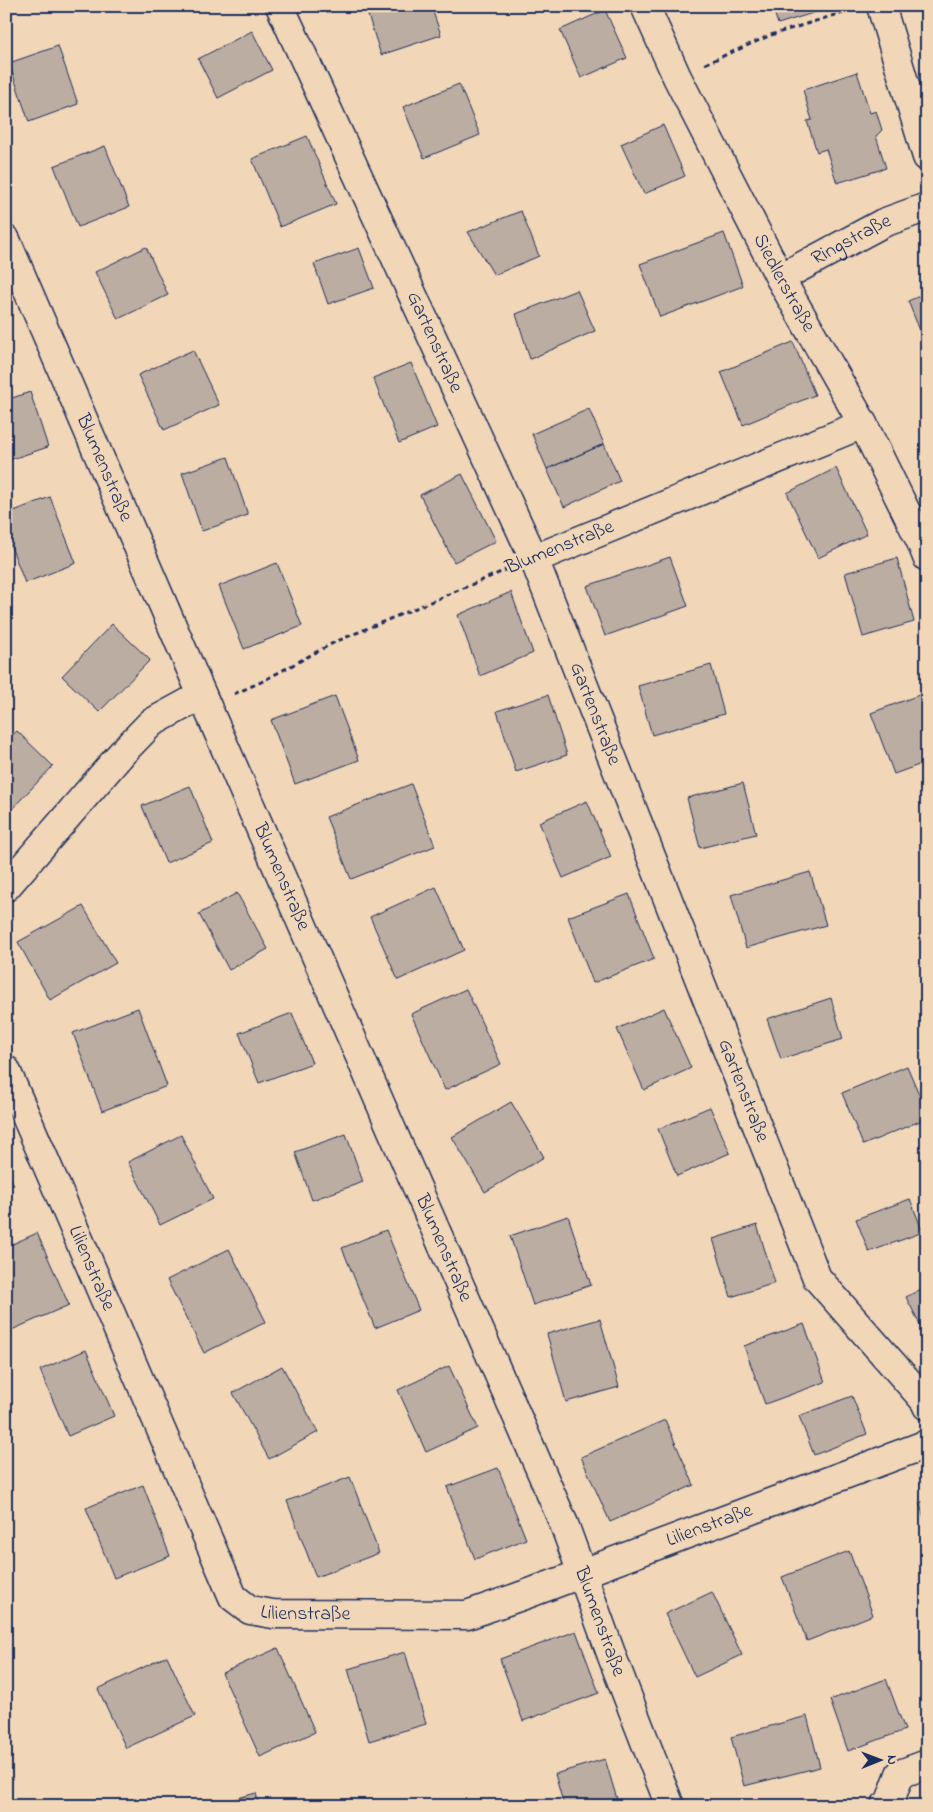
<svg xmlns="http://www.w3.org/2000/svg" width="933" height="1812" viewBox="0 0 933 1812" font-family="'Indie Flower',sans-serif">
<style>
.building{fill:#bcada2;stroke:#1b2f5e}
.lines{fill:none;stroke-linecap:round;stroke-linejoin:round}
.street-casing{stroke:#1b2f5e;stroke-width:31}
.path{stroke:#1b2f5e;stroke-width:3;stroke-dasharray:5 4;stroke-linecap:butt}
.street{stroke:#f1d6b8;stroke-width:28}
.labels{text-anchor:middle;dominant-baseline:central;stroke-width:4.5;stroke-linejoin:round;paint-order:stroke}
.street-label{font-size:20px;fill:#1b2f5e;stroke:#f1d6b8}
</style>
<rect width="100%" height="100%" fill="#f1d6b8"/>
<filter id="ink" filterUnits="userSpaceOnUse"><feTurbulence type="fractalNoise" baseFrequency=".02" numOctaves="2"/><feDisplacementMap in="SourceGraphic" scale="10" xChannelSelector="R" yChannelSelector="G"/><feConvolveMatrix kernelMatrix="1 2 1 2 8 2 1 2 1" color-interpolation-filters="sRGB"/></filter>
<g filter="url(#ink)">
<path class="building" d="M365,6H431L441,35L381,55Z
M772,6H835L778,24Z
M605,10L627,58L581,78L560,30Z
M252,31L272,70L218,98L198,59Z
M58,46L78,104L29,122L9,63Z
M857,72L870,113L876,111L882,130L876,136L886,168L837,183L826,149L817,152L807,121L812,120L803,90Z
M459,84L480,135L424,158L403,107Z
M663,125L685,176L644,194L621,144Z
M307,136L336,204L280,227L252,159Z
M105,146L129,207L78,227L54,166Z
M521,211L539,256L494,275L468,232Z
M724,233L743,286L660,317L640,264Z
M146,247L168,295L118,319L95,272Z
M359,248L374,288L328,304L314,264Z
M577,290L595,331L530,359L516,314Z
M927,293V348L908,301Z
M793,342L815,395L743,425L721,372Z
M193,350L219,405L164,430L138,375Z
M411,363L437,427L399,443L373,378Z
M30,392L48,447L6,461V400Z
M589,409L604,444L547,469L532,434Z
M604,444L620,481L564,507L547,469Z
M228,457L248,515L202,531L182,473Z
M836,468L867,534L818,558L787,493Z
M462,474L496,541L454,562L420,495Z
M50,497L76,563L25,583L6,533V514Z
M670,557L688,606L605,636L587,586Z
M897,558L914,622L863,637L845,573Z
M277,563L302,626L244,649L219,586Z
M511,592L533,653L480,676L458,615Z
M112,624L150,660L99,712L62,676Z
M711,665L724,714L652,735L638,686Z
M927,692V762L894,774L871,713Z
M548,695L567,755L516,772L497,711Z
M335,696L359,760L295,784L271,720Z
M17,731L53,766L6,815V741Z
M743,783L756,834L700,848L687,798Z
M411,784L435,846L351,879L326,817Z
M190,786L213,843L166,863L142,806Z
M587,801L611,857L563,878L539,822Z
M810,872L826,925L746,948L731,895Z
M436,887L464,950L398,980L370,917Z
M237,893L268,949L229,970L199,914Z
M629,894L654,959L593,983L568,917Z
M83,906L116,963L50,1000L18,942Z
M466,989L501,1064L445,1090L411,1014Z
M831,998L843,1039L781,1059L767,1019Z
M138,1008L167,1086L102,1111L73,1033Z
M664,1008L691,1068L644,1090L617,1029Z
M292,1013L312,1063L259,1083L239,1033Z
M907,1066L927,1113V1118L863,1145L842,1093Z
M511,1102L544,1157L485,1192L452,1137Z
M710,1107L730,1153L677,1176L658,1129Z
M346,1134L363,1182L312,1200L295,1152Z
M181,1135L213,1199L160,1225L128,1162Z
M6,1169L14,1185L6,1188Z
M910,1199L923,1232L869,1252L856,1219Z
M568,1216L591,1285L533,1305L510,1236Z
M757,1225L775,1283L731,1297L713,1239Z
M386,1230L419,1310L375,1328L342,1248Z
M37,1233L69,1305L7,1332L6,1247Z
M229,1249L266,1322L204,1353L167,1280Z
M927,1286V1338L906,1297Z
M600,1319L619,1387L566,1402L547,1334Z
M804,1324L825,1382L765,1404L744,1346Z
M86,1350L114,1416L68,1436L40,1370Z
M282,1366L318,1432L269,1459L233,1393Z
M449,1366L478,1428L426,1452L398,1390Z
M852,1396L867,1434L814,1455L799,1416Z
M665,1420L694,1485L610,1522L581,1457Z
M498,1468L526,1539L475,1559L447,1487Z
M350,1477L379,1553L316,1577L287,1501Z
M143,1485L170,1556L114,1578L86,1508Z
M927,1500V1526L919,1503Z
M849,1551L873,1615L807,1641L782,1577Z
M712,1592L742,1655L695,1677L665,1614Z
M576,1631L599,1693L523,1721L500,1659Z
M278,1648L315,1732L260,1757L222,1673Z
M405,1652L426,1724L369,1741L348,1669Z
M167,1656L195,1716L126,1748L98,1689Z
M886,1679L905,1730L848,1751L830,1700Z
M807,1716L820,1767L744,1786L731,1737Z
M605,1759L619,1806H564L555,1774Z
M256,1793L259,1806H209Z
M517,1799L519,1806H492Z"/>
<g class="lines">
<g class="street-casing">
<g id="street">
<path id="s1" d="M280,6L534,559L817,1278L925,1401L927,1406"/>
<path id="s2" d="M645,6L677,77L780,278L863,424L921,542L927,557"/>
<path d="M881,6L927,157"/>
<path id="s3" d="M6,240L202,695L564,1524L613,1659L670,1806"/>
<path id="s4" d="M780,278L883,223L927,207"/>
<path d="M534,559L863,424"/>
<path d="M6,887L122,753L151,723L202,695"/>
<path id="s5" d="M6,1070L233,1597L250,1610L273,1614L467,1615L527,1594L927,1444"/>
<path d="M885,1806L889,1804L900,1774L927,1764"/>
</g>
</g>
<path class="path" d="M705,64L771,35L851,10
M234,694L261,682L335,642L506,570"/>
<use href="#street" class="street"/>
</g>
</g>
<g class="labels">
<g class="street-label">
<text stroke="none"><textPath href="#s4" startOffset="81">Ringstraße</textPath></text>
<text stroke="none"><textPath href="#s2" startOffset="310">Siedlerstraße</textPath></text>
<text stroke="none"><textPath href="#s1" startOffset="370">Gartenstraße</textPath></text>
<text stroke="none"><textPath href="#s3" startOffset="248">Blumenstraße</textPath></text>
<text transform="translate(560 548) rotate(-22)">Blumenstraße</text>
<text stroke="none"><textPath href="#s1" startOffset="775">Gartenstraße</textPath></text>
<text stroke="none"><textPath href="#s3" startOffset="694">Blumenstraße</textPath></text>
<text stroke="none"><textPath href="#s1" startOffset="1180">Gartenstraße</textPath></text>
<text stroke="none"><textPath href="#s3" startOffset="1099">Blumenstraße</textPath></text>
<text stroke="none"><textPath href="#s5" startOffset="216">Lilienstraße</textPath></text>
<text stroke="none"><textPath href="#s5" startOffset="1071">Lilienstraße</textPath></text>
<text stroke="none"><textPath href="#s5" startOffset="651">Lilienstraße</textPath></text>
<text stroke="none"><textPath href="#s3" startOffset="1504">Blumenstraße</textPath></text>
</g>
</g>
<rect width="933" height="1812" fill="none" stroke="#f1d6b8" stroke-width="25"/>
<rect x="12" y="12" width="908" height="1787" fill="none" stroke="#1b2f5e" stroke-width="2" filter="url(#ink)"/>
<g transform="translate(880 1760) rotate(89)" stroke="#f1d6b8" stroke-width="4" paint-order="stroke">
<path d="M0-4L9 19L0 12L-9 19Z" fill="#1b2f5e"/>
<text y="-8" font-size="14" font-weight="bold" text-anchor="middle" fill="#1b2f5e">N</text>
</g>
</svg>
